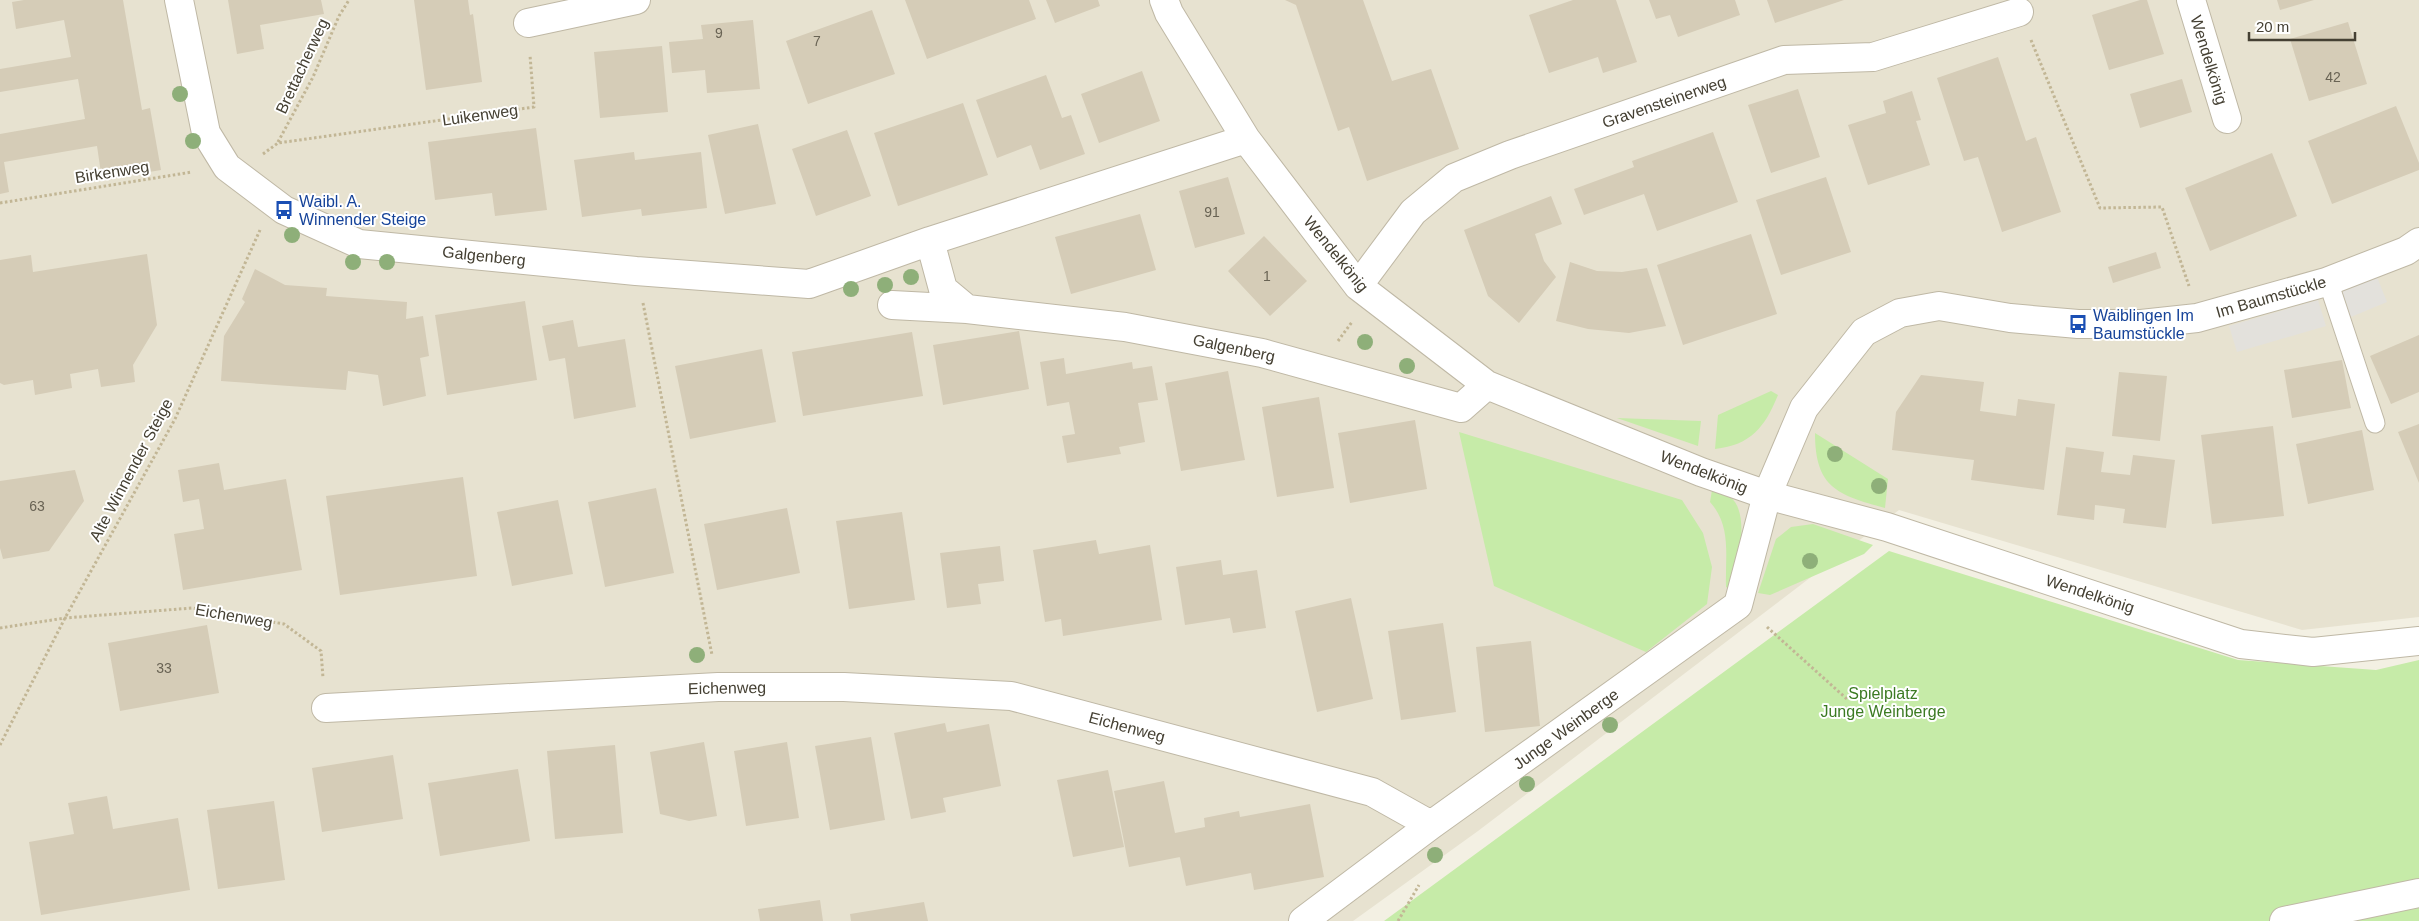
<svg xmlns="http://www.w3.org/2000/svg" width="2419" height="921" viewBox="0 0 2419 921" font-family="Arial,sans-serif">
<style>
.residential{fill:#e7e2d0}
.green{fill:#c6eba8}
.parking{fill:#e3e1dc}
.building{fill:#d5ccb7}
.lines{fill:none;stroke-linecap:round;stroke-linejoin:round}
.service-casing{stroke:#bfb8a5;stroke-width:21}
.minor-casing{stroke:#bfb8a5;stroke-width:30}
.tertiary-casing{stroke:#bfb8a5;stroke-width:30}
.path{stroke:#c2b695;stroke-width:3;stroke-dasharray:2.5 2.5;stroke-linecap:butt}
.service{stroke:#fff;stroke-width:19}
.minor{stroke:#fff;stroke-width:28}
.tertiary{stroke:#fff;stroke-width:28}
.tree{fill:#8eaf79}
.labels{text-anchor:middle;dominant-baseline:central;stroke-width:4;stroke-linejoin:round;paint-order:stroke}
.number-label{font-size:14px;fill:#696354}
.street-label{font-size:16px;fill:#454033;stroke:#fff}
.transit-label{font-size:16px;fill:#164399;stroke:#fff;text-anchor:start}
.park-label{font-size:16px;fill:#3b7a22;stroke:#fff}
</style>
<rect width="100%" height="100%" fill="#f3f0e3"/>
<path class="residential" d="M0,0H2419V617L2302,630L1899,510L1478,831L1353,921H0Z"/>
<path class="green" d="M1771,391L1778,395C1765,427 1751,445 1715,449L1718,415Z
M1617,418L1701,421L1698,446Z
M1459,432L1682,500L1703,533L1712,567L1707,604L1646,652L1494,586Z
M1815,433L1888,479L1885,508C1838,495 1815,488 1815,433Z
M1712,490C1718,492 1726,494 1730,497C1752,513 1736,570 1733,592L1726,587C1725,557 1732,526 1710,502Z
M1813,524L1873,545L1864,554L1770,595L1758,593L1776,539L1791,527Z
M1889,551L2238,660L2376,670L2419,660V921H1384Z"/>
<path class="parking" d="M2377,277L2387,302L2351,317L2340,292Z
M2318,300L2326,326L2237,352L2229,326Z"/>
<path class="building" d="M24,0H123L142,110L150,108L161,170L102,180L97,146L4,162L9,192L0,194V134L85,119L78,79L0,92V69L71,57L64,20L16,29L12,2Z
M228,0H321L324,14L260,25L264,49L237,54Z
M414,0H468L470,15L473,14L482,82L426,90Z
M905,0H1029L1036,19L927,59Z
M1046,0H1098L1100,6L1055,23Z
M1285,0H1363L1392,81L1431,69L1459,149L1367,181L1349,127L1338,131L1296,5Z
M1573,0H1616L1637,62L1603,73L1598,57L1549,73L1529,15Z
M1649,0H1735L1740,15L1678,37L1670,15L1656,19Z
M1767,0H1844L1775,23Z
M2140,0H2147L2164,54L2109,70L2092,15Z
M2277,0H2314L2280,10Z
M872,10L895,74L808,104L786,41Z
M753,20L760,89L707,93L705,70L672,73L669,42L703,39L701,25Z
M2348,22L2367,84L2309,101L2290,39Z
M662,46L668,112L600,118L594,52Z
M1998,57L2026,141L2036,137L2061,212L2002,232L1978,157L1964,161L1937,78Z
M1142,71L1160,121L1099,143L1081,94Z
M1046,75L1062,118L1071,115L1085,154L1040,170L1031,145L997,158L976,100Z
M2182,79L2192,112L2140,128L2130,94Z
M1798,89L1820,157L1771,173L1748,105Z
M1912,91L1921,120L1916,121L1930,165L1868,185L1848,125L1886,113L1883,101Z
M963,103L988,175L898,206L874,133Z
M2396,106L2419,163V170L2332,204L2308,141Z
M758,124L776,204L725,214L708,135Z
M536,128L547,210L495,216L492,193L435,200L428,142Z
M847,130L871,196L816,216L792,149Z
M1713,132L1738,202L1657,231L1644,194L1584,215L1574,189L1634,167L1632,161Z
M634,152L635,160L701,152L707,208L642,216L641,209L582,217L574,160Z
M2272,153L2297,216L2210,251L2185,188Z
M1228,177L1245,234L1195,248L1179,191Z
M1826,177L1851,252L1781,275L1756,200Z
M1551,196L1562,224L1535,234L1544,261L1556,277L1519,323L1488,296L1464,230Z
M1140,214L1156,270L1071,294L1055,237Z
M1751,234L1777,314L1683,345L1657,265Z
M1264,236L1307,281L1270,316L1228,271Z
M2156,252L2161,268L2113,283L2108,267Z
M147,254L157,325L133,365L135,382L101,387L98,369L70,374L72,388L35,395L33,380L4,385L0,383V260L31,255L33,272Z
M1570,262L1597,271L1622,272L1647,268L1666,326L1629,333L1588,329L1556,321Z
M255,269L285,285L327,288L326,296L407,302L406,319L423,316L429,356L420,358L426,396L383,406L378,375L348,371L346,390L221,381L224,336L245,302L242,299Z
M525,301L537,380L447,395L435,315Z
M573,320L578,347L625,339L636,407L574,419L565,358L549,361L542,326Z
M1019,331L1029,389L943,405L933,345Z
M912,332L923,396L803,416L792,352Z
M2419,335V392L2391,404L2370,356Z
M762,349L776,422L690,439L675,366Z
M1064,358L1066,374L1132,362L1133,369L1152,366L1158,400L1138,403L1145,442L1119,447L1121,454L1067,463L1062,436L1075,434L1069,402L1047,406L1040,362Z
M2342,360L2351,408L2292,418L2284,370Z
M1228,371L1245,460L1181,471L1165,383Z
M2119,372L2167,376L2160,441L2112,436Z
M1921,375L1984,382L1980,411L2016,416L2018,399L2055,404L2044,490L1971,480L1974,460L1892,450L1896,412Z
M1319,397L1334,488L1277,497L1262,407Z
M1415,420L1427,489L1350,503L1338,433Z
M2419,424V483L2398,432Z
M2273,426L2284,516L2212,524L2201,435Z
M2362,430L2374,490L2308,504L2296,444Z
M2066,447L2104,452L2101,472L2130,475L2133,455L2175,460L2166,528L2123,523L2125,509L2111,507L2095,505L2094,520L2057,515Z
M219,463L224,490L286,479L302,570L183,590L174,534L204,529L199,499L183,502L178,470Z
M75,470L84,501L49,551L3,559L0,548V481Z
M463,477L477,576L340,595L326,496Z
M656,488L674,573L605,587L588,502Z
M558,500L573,574L512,586L497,512Z
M787,508L800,573L717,590L704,524Z
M902,512L915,600L849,609L836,521Z
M1096,540L1099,554L1150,545L1162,620L1063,636L1061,619L1045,622L1033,550Z
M1000,546L1004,581L978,584L981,604L947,608L940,553Z
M1221,560L1223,575L1257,570L1266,628L1233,633L1230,618L1185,625L1176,567Z
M1351,598L1373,699L1317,712L1295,611Z
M1443,623L1456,712L1401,720L1388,631Z
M207,625L219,693L120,711L108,643Z
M1531,641L1540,726L1485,732L1476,647Z
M945,723L947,732L989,724L1001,786L943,798L946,812L911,819L894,733Z
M871,737L885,820L830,830L815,746Z
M704,742L717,816L689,821L660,814L650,752Z
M787,742L799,818L746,826L734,751Z
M615,745L623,833L555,839L547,751Z
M393,755L403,819L322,832L312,768Z
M518,769L530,841L440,856L428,783Z
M1108,770L1124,847L1073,857L1057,780Z
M1164,781L1175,833L1205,827L1204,818L1239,811L1240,817L1310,804L1324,877L1254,890L1251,873L1186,886L1178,848L1180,857L1129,867L1114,791Z
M107,796L113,829L178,818L190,890L41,915L29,842L74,834L68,803Z
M274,801L285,880L218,889L207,810Z
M820,900L823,921H760L758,909Z
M924,902L928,921H851L850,914Z"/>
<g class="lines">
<g class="service-casing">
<path id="service" d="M2328,281L2375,423"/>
</g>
<g class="minor-casing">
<path id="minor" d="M179,0L206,133L227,167L284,210L359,244L636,271L809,284L930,241L1246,139
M1164,0L1169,13L1246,139L1358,286L1487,385L1701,472L1767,495L1887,527L2241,644L2313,652L2419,641
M2191,0L2227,119
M528,23L636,0
M930,241L943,289L967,309
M1358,286L1413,212L1454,178L1510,155L1784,60L1873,57L2019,12
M892,305L967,309L1125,327L1262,353L1461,408L1487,385
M326,708L718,687H844L1011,696L1372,792L1431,825
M1303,921L1431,825L1738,605L1767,495L1804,408L1864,332L1900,313L1939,306L2010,318L2078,324H2141L2197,318L2326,282L2406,251L2419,242"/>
</g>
<g class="tertiary-casing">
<path id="tertiary" d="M2284,921L2419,893"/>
</g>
<path class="path" d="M2031,40L2100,208L2162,207L2189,286
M278,142L313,77L339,16L349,0
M263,154L278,143L534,107L530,55
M0,203L192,172
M643,303L712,655
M1338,341L1352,322
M1767,627L1848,700
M0,628L65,618L192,608L284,624L321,651L323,678
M0,745L65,618L175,419L260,230
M1398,921L1419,885"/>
<use href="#service" class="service"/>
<use href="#minor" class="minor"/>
<use href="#tertiary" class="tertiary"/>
</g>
<g class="tree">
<circle cx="180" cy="94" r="8"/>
<circle cx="193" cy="141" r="8"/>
<circle cx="292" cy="235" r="8"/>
<circle cx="353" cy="262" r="8"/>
<circle cx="387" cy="262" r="8"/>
<circle cx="911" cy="277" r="8"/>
<circle cx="885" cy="285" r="8"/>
<circle cx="851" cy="289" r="8"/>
<circle cx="1365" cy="342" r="8"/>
<circle cx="1407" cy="366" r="8"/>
<circle cx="1835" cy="454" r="8"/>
<circle cx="1879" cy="486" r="8"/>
<circle cx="1810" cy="561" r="8"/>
<circle cx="697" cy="655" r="8"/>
<circle cx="1610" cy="725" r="8"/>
<circle cx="1527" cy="784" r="8"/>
<circle cx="1435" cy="855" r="8"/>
</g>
<defs>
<g id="bus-bare" transform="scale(1.5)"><path d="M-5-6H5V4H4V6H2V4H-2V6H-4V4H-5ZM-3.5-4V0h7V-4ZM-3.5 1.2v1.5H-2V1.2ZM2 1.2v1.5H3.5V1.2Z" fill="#1a4fb4" stroke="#fff" stroke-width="2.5" paint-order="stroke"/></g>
</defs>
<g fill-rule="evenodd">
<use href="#bus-bare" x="284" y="210"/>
<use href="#bus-bare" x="2078" y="324"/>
</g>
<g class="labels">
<g class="number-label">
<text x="719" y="33">9</text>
<text x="817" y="41">7</text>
<text x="2333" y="77">42</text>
<text x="1212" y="212">91</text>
<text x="1267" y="276">1</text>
<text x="37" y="506">63</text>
<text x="164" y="668">33</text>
</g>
<g class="street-label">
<text transform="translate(2209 60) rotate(73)">Wendelkönig</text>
<text transform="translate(302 66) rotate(-65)">Brettacherweg</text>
<text transform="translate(1664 102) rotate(-19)">Gravensteinerweg</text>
<text transform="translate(480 115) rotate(-8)">Luikenweg</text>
<text transform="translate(112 172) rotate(-9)">Birkenweg</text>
<text transform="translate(1336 254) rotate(51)">Wendelkönig</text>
<text transform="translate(484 256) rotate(6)">Galgenberg</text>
<text transform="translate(2271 297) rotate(-16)">Im Baumstückle</text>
<text transform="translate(1234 348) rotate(12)">Galgenberg</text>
<text transform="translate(131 470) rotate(-62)">Alte Winnender Steige</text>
<text transform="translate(1704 472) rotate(21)">Wendelkönig</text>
<text transform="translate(2090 594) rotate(18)">Wendelkönig</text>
<text transform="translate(234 616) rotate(10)">Eichenweg</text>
<text transform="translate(727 688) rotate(-1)">Eichenweg</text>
<text transform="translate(1127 727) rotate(15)">Eichenweg</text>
<text transform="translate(1566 729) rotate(-36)">Junge Weinberge</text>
</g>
<g class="transit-label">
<text x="299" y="201">Waibl. A.<tspan x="299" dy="18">Winnender Steige</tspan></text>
<text x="2093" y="315">Waiblingen Im<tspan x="2093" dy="18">Baumstückle</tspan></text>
</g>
<g class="park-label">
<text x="1883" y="693">Spielplatz<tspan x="1883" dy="18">Junge Weinberge</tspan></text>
</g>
</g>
<path d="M2249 32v8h106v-8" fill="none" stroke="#454033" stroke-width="2.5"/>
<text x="2256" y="32" font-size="15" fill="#454033" stroke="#ffffff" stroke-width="4" paint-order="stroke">20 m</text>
</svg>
